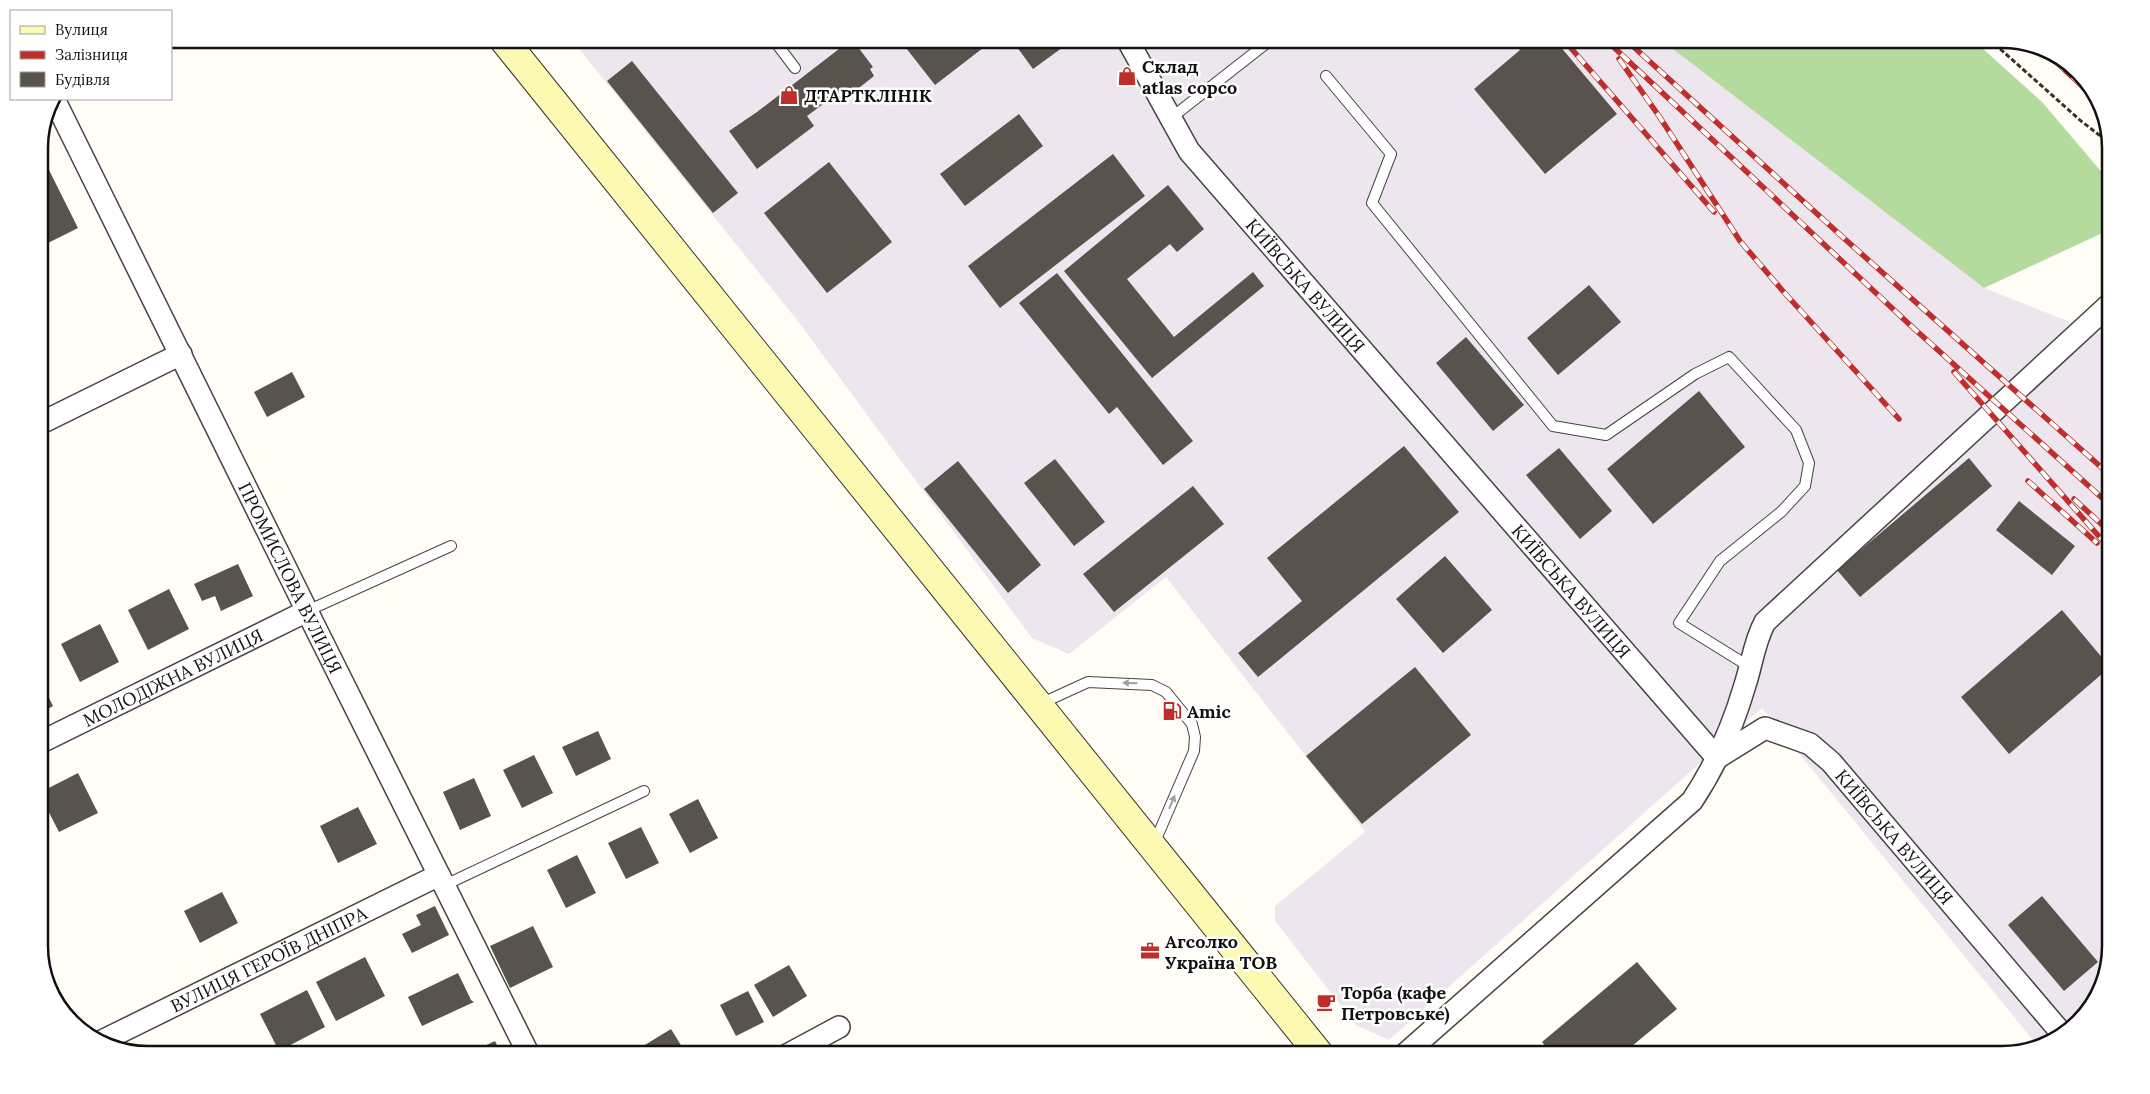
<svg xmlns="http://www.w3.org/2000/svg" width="2150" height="1094" viewBox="0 0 2150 1094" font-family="Lora,serif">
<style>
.industrial{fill:#eee6ef}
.forest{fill:#b5da9e}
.building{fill:#59534d}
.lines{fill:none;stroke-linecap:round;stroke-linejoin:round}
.service-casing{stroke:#444;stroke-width:12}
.minor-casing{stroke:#444;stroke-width:24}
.secondary-casing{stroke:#333;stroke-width:30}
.path{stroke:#333;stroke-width:3;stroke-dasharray:5 2.5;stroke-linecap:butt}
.service{stroke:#fff;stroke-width:10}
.minor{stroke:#fff;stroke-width:21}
.secondary{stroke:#fcf9b3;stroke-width:28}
.rail-casing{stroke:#be2f2c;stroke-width:5.5}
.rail{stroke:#fff;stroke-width:4;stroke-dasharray:11;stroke-linecap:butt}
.oneway{fill:#a0a0a0}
.labels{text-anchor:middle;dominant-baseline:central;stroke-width:5;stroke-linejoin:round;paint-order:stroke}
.poi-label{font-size:18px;font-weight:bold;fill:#111;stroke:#fff;text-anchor:start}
.street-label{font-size:18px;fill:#111;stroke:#fff}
.rim{fill:none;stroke:#111;stroke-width:2.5}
</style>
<rect width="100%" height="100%" fill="#fffdf5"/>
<path class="industrial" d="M571,39H1660L1984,288L2106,336L2111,340V947L2100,994L2063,1037L2037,1045L1762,708L1389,1040L1356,1025L1275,921V906L1365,832L1166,577L1069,654L1032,638L797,320Z"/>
<path class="forest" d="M1660,39H1972L2042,102L2111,183V229L1984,288Z"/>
<path class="building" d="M852,39L873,67L870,69L874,76L850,95L845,88L807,116L814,126L757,169L729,131L757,112Z
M899,39H976L983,48L935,85Z
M1011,39H1068L1070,42L1033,69Z
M1510,39H1554L1617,114L1545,174L1474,89L1520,50Z
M632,61L738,193L713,213L607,81Z
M1019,114L1043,146L965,206L940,174Z
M39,150L78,228L46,244L39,230Z
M1113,154L1145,196L1000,308L968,266Z
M829,162L892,242L827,293L764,213Z
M1168,185L1204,229L1177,252L1170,244L1127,279L1174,337L1253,272L1264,286L1152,378L1064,271Z
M1057,273L1193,441L1163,465L1117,407L1109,414L1019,303Z
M1589,285L1621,322L1558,375L1527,338Z
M1466,337L1524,405L1493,431L1436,363Z
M292,372L305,397L267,417L254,392Z
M1699,391L1745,447L1653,524L1607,469Z
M1404,446L1459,512L1258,677L1238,653L1302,601L1267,558Z
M1559,448L1612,511L1580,539L1526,475Z
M1969,458L1992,486L1860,597L1837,570Z
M1055,459L1105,522L1074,546L1024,483Z
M958,461L1041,565L1008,593L924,489Z
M1193,486L1224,524L1114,612L1083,574Z
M2019,501L2075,546L2052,575L1996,530Z
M1445,556L1492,610L1443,653L1396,599Z
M238,564L253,596L221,611L215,596L202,601L194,584Z
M169,589L189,629L148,650L128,610Z
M2062,610L2110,667L2009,754L1961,697Z
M100,624L119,662L80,682L61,644Z
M1415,667L1471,735L1362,824L1306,756Z
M39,678L53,706L39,714Z
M598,731L611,759L576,776L562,747Z
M534,755L553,793L522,808L503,770Z
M78,773L98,813L59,832L39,793Z
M474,778L491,816L460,830L443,792Z
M698,799L718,838L690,853L669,814Z
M358,807L377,844L338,863L320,826Z
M641,827L659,863L626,879L608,843Z
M577,855L596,893L566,908L547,870Z
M222,892L238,923L200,943L184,911Z
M2042,896L2098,962L2064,991L2008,925Z
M435,906L449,935L412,953L402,934L421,925L416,915Z
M533,926L553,967L510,988L490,946Z
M365,957L385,996L336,1021L316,982Z
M1637,962L1677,1009L1621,1055H1553L1542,1042Z
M789,965L807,996L773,1017L754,985Z
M458,973L471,1000L474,1002L422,1026L408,997Z
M307,990L325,1027L279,1051L260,1014Z
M748,991L764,1022L736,1036L720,1005Z
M671,1029L687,1055H631L630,1054Z
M495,1041L502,1055H465Z"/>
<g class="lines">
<g class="service-casing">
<path id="service" d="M773,39L795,68
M1326,76L1391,154L1372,203L1553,426L1606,435L1695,374L1729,357L1796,430L1809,463L1805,486L1781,512L1720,561L1679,623L1750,667
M1171,118L1272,39
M307,611L451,546
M1040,704L1088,682L1152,685L1166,692L1192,724L1195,737L1194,751L1154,844
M445,885L644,791"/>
</g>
<g class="minor-casing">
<g id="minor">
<path id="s1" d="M1127,39L1189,151L1717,758"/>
<path id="s2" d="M54,99L307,611L529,1055"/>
<path d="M39,424L181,354"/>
<path id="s3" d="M39,743L307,611"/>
<path id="s4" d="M1717,758L1765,728L1810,744L1831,762L2064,1036"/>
<path id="s5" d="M98,1043L439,875"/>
<path d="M787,1055L839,1027"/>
<path d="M1404,1055L1692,801C1716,765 1733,726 1745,685C1752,664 1754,642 1765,622L2111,303"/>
</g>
</g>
<g class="secondary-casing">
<path id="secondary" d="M503,39L1320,1055"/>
</g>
<path class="path" d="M1989,39L2081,121L2111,144"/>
<use href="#service" class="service"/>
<use href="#minor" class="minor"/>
<use href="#secondary" class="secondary"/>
<g class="rail-casing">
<path id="rail" d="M1563,39L1714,212
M1605,39L1909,324L2111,506
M1625,39L1847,241L2111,476
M2040,47L2097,100
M1619,59L1659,116L1740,241L1782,290L1899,419
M1954,372L2111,550
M2028,481L2097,543
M2074,499L2111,533"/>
</g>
<use href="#rail" class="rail"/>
</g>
<defs><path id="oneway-solid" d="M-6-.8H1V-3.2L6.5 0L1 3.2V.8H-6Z" transform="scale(1.25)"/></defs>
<g class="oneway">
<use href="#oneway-solid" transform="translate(1130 683) rotate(-179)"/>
<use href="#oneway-solid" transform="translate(1172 802) rotate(-67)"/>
</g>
<defs>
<g id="shop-bare" transform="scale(1.5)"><path d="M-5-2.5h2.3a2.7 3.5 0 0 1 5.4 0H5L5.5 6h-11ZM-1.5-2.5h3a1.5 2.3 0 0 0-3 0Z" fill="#be2f2c" stroke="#fff" stroke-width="2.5" paint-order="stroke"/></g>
<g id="fuel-bare" transform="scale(1.5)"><path d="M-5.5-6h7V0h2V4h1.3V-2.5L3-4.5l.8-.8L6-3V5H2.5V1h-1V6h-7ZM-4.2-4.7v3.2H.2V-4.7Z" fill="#be2f2c" stroke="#fff" stroke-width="2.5" paint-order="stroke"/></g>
<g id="office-bare" transform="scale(1.5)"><path d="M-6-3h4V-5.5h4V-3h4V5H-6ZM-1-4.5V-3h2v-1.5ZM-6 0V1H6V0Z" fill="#be2f2c" stroke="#fff" stroke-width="2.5" paint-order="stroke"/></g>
<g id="cafe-bare" transform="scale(1.5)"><path d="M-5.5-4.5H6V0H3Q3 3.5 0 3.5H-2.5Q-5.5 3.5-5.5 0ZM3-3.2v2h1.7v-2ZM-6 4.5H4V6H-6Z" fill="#be2f2c" stroke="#fff" stroke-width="2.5" paint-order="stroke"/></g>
</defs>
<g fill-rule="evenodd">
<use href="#shop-bare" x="1127" y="76"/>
<use href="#shop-bare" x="789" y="95"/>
<use href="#fuel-bare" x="1172" y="711"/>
<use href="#office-bare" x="1150" y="951"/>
<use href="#cafe-bare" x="1326" y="1002"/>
</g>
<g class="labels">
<g class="poi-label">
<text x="1142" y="66">Склад<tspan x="1142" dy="21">atlas copco</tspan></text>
<text x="804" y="95">ДТАРТКЛІНІК</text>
<text x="1187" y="711">Amic</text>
<text x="1165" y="941">Агсолко<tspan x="1165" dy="21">Україна ТОВ</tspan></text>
<text x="1341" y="992">Торба (кафе<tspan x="1341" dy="21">Петровське)</tspan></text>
</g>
<g class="street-label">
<text stroke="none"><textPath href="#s1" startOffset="306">КИЇВСЬКА ВУЛИЦЯ</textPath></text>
<text stroke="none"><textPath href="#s2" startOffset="534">ПРОМИСЛОВА ВУЛИЦЯ</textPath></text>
<text stroke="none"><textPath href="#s1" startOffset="711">КИЇВСЬКА ВУЛИЦЯ</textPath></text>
<text stroke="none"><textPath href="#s3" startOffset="149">МОЛОДІЖНА ВУЛИЦЯ</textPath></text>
<text stroke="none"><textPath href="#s4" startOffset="230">КИЇВСЬКА ВУЛИЦЯ</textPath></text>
<text stroke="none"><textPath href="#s5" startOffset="190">ВУЛИЦЯ ГЕРОЇВ ДНІПРА</textPath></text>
</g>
</g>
<path d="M0 0H2150V1094H0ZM148 48H2002A100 100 0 0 1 2102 148V946A100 100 0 0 1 2002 1046H148A100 100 0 0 1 48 946V148A100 100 0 0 1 148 48Z" fill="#fff" fill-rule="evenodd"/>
<path class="rim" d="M148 48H2002A100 100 0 0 1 2102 148V946A100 100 0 0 1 2002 1046H148A100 100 0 0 1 48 946V148A100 100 0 0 1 148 48Z"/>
<rect x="10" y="10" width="162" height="90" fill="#ffffff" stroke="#a0a0a0"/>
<rect x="20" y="26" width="25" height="8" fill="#fcf9b3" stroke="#a0a0a0"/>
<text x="55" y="35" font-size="15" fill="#111111">Вулиця</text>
<rect x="20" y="51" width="25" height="8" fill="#be2f2c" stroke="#a0a0a0"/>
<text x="55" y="60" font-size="15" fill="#111111">Залізниця</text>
<rect x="20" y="72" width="25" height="15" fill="#59534d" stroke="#a0a0a0"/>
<text x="55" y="85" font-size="15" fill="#111111">Будівля</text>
</svg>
